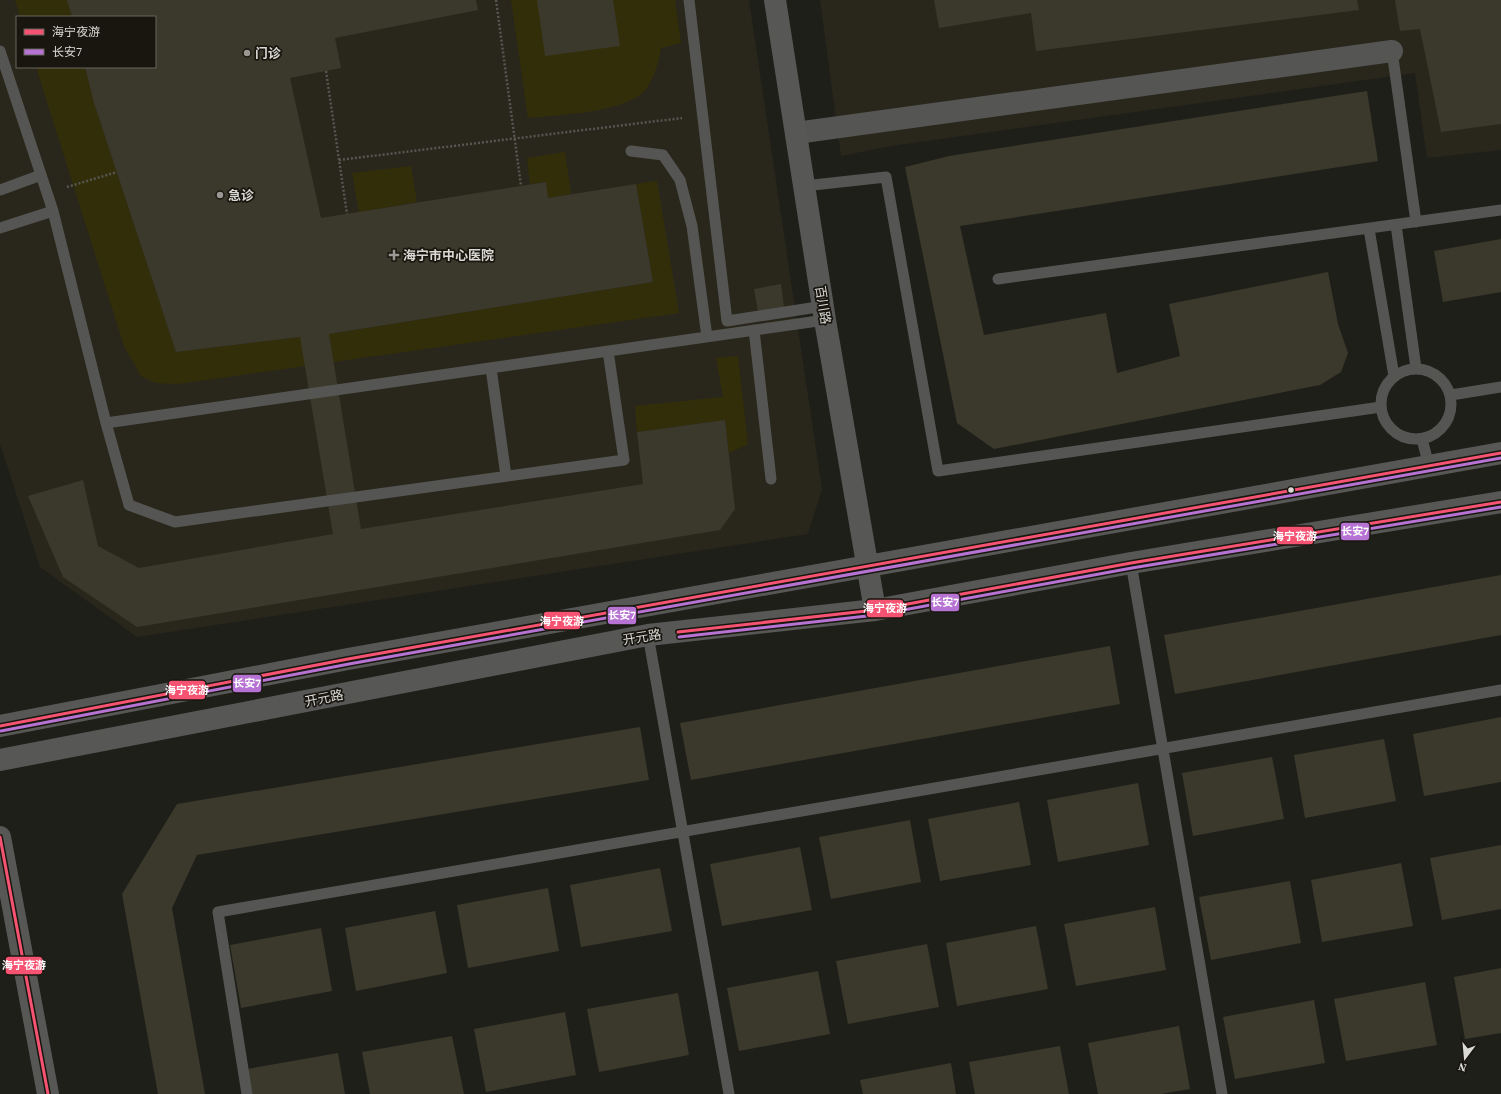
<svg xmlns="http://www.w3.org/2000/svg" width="1501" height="1094" viewBox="0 0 1501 1094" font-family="'Source Serif 4','Noto Sans SC',serif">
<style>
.built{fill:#29271b;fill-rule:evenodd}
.green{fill:#332e0a}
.building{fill:#3b392b}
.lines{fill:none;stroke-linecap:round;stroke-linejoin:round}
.path{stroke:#565653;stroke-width:2.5;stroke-dasharray:2 2;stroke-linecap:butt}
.lane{stroke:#555553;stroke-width:11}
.street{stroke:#555553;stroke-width:22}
.secondary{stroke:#575756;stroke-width:22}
.bus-1-casing{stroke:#18160f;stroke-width:6}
.bus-2-casing{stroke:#18160f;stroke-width:6}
.bus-1{stroke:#f65372;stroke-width:3}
.bus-2{stroke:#b673d3;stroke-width:3}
.poi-dot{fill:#999893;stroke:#18160f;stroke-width:1.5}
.bus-dot{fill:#dad9d4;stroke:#18160f;stroke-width:1.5}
.labels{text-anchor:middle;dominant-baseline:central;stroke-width:3.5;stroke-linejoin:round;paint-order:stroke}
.poi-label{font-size:13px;font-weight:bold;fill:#dad9d4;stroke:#18160f;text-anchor:start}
.street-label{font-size:13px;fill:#dad9d4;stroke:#18160f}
.line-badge{stroke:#18160f;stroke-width:1.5}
.badge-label{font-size:11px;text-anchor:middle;font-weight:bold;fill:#fff}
</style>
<rect width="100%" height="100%" fill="#1f1f1a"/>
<path class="built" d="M0,0H749L822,489L808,534L137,637L40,567L0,444ZM17,17H155V67H17Z
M820,0H1501V150L1427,158L1415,73L891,146L841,156Z"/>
<path class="green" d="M15,0H67L72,17H20Z
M511,0H675L681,43L661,48C659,62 655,75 647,88C629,113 557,115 528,118Z
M36,67H85L94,103L176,352L342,332L653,282L636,184L657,181L679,313L178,384L155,383L141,376L124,346Z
M565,152L571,194L548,198L545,182L530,184L527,158Z
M411,166L417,202L359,212L352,173Z
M738,356L748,444L729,453L725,420L637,432L635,406L723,397L716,358Z"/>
<path class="building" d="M67,0H476L478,10L335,38L341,68L290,78L321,218L546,182L548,198L636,184L653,282L329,334L361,529L643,484L637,432L725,420L735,509L720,530L137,627L63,577L28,496L83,480L98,546L139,568L333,534L300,337L176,352L94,103L85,67H155V17H72Z
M537,0H613L620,46L545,56Z
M934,0H1357L1359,10L1036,51L1031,13L939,28Z
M1395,0H1501V124L1441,132L1420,29L1400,31Z
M1367,91L1378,161L960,226L984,335L1106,313L1117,373L1180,356L1169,304L1328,272L1338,324L1348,353L1341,372L1320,385L994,449L957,423L905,167L949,156Z
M1501,239V292L1443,302L1434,251Z
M781,284L784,307L758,312L754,289Z
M1501,575V635L1175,694L1164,635Z
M1110,646L1120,704L691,780L680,723Z
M1501,717V782L1424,796L1413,734Z
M640,727L649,780L197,855L172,908L205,1094H158L122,894L177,804Z
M1384,739L1396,801L1305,818L1294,755Z
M1272,757L1284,819L1193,836L1182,773Z
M1138,783L1149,845L1058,862L1047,800Z
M1019,802L1031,865L940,881L928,819Z
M910,820L921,882L831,899L819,837Z
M1501,845V909L1442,920L1430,858Z
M800,847L812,910L722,926L710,864Z
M1401,863L1413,926L1322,942L1311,880Z
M660,868L672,931L581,947L570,885Z
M1290,881L1301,943L1211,960L1199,897Z
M548,888L559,951L468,968L457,905Z
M1155,907L1166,970L1076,986L1064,924Z
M435,911L447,973L356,991L345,928Z
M1036,926L1048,989L957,1006L946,943Z
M321,928L332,991L241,1008L230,945Z
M927,944L939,1007L848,1024L836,961Z
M1501,968V1033L1465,1039L1454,977Z
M818,971L830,1034L739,1051L727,988Z
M1425,982L1437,1045L1346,1061L1334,999Z
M678,993L689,1055L599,1072L587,1009Z
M1314,1000L1325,1063L1235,1079L1223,1017Z
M565,1012L576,1075L486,1092L474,1029Z
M1179,1026L1190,1089L1161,1094H1098L1088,1043Z
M452,1036L464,1094H370L362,1052Z
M1060,1046L1069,1094H975L969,1062Z
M338,1053L345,1094H252L247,1069Z
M951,1063L956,1094H863L860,1080Z"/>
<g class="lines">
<path class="path" d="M496,0L521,186
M326,71L347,214
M339,160L682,118
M67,187L117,172"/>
<path class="lane" d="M689,0L727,321L824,306
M0,51L53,211
M1392,51L1416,222
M631,151L663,155L680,180L692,226L707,337
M804,186L886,177L938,471L1381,407
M0,190L41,175
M1396,225L1416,368
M0,228L53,211L106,423L825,320
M1369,229L1394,376
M998,279L1501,210
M754,330L771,479
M491,368L506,476
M1381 404a35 35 0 1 1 70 0a35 35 0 1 1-70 0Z
M1451,395L1501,387
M106,423L129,505L175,522L624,460L608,351
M1422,439L1429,466
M1131,563L1222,1094
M648,635L729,1094
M247,1094L218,912L1501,690"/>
<path class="street" d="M796,133L1392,51"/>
<path class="secondary" d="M775,0L825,320L875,610
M0,726L348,659L1501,453
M0,760L648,635L875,610L1131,563L1501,502
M0,837L48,1094"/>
<g class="bus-1-casing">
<path id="bus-1" d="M678,632L875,610L1131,563L1501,502
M0,726L348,659L1501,453
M0,837L48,1094"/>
</g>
<g class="bus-2-casing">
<path id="bus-2" d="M679,637L876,615L1132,568L1501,507
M1,731L349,664L1501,458"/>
</g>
<use href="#bus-1" class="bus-1"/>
<use href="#bus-2" class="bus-2"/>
</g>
<g class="poi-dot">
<circle cx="247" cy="53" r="4"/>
<circle cx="220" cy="195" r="4"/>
<path d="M392 249h4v4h4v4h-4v4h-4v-4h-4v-4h4z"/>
</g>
<circle class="bus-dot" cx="1291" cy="490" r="3.5"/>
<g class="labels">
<g class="poi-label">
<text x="255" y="53">门诊</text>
<text x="228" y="195">急诊</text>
<text x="403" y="255">海宁市中心医院</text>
</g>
<g class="street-label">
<text transform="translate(823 305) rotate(81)">百川路</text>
<text transform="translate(642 637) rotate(-9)">开元路</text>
<text transform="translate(324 698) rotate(-11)">开元路</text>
</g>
</g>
<g class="line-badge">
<rect x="1340" y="522" width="30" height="19" rx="4" fill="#b673d3"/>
<rect x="1276" y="526" width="38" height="19" rx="4" fill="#f65372"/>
<rect x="930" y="593" width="30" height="19" rx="4" fill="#b673d3"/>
<rect x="866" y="599" width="38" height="19" rx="4" fill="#f65372"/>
<rect x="607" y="606" width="30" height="19" rx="4" fill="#b673d3"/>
<rect x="543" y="611" width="38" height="19" rx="4" fill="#f65372"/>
<rect x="232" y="674" width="30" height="19" rx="4" fill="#b673d3"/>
<rect x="168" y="680" width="38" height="20" rx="4" fill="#f65372"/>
<rect x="5" y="956" width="38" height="19" rx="4" fill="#f65372"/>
</g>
<g class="badge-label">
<text x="1355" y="535">长安7</text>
<text x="1295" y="540">海宁夜游</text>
<text x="945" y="606">长安7</text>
<text x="885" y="612">海宁夜游</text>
<text x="622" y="619">长安7</text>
<text x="562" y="625">海宁夜游</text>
<text x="247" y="687">长安7</text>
<text x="187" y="694">海宁夜游</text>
<text x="24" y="969">海宁夜游</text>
</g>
<rect x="16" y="16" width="140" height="52" fill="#18160f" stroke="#66645e"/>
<rect x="24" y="29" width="20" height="6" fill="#f65372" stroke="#66645e"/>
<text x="52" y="36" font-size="12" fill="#dad9d4">海宁夜游</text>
<rect x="24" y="49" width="20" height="6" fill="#b673d3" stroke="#66645e"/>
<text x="52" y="56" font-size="12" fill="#dad9d4">长安7</text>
<g transform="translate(1465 1058) rotate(196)" stroke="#18160f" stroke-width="3" paint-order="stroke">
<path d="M0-3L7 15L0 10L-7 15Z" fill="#dad9d4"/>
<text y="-6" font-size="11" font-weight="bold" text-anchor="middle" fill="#dad9d4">N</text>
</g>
</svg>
